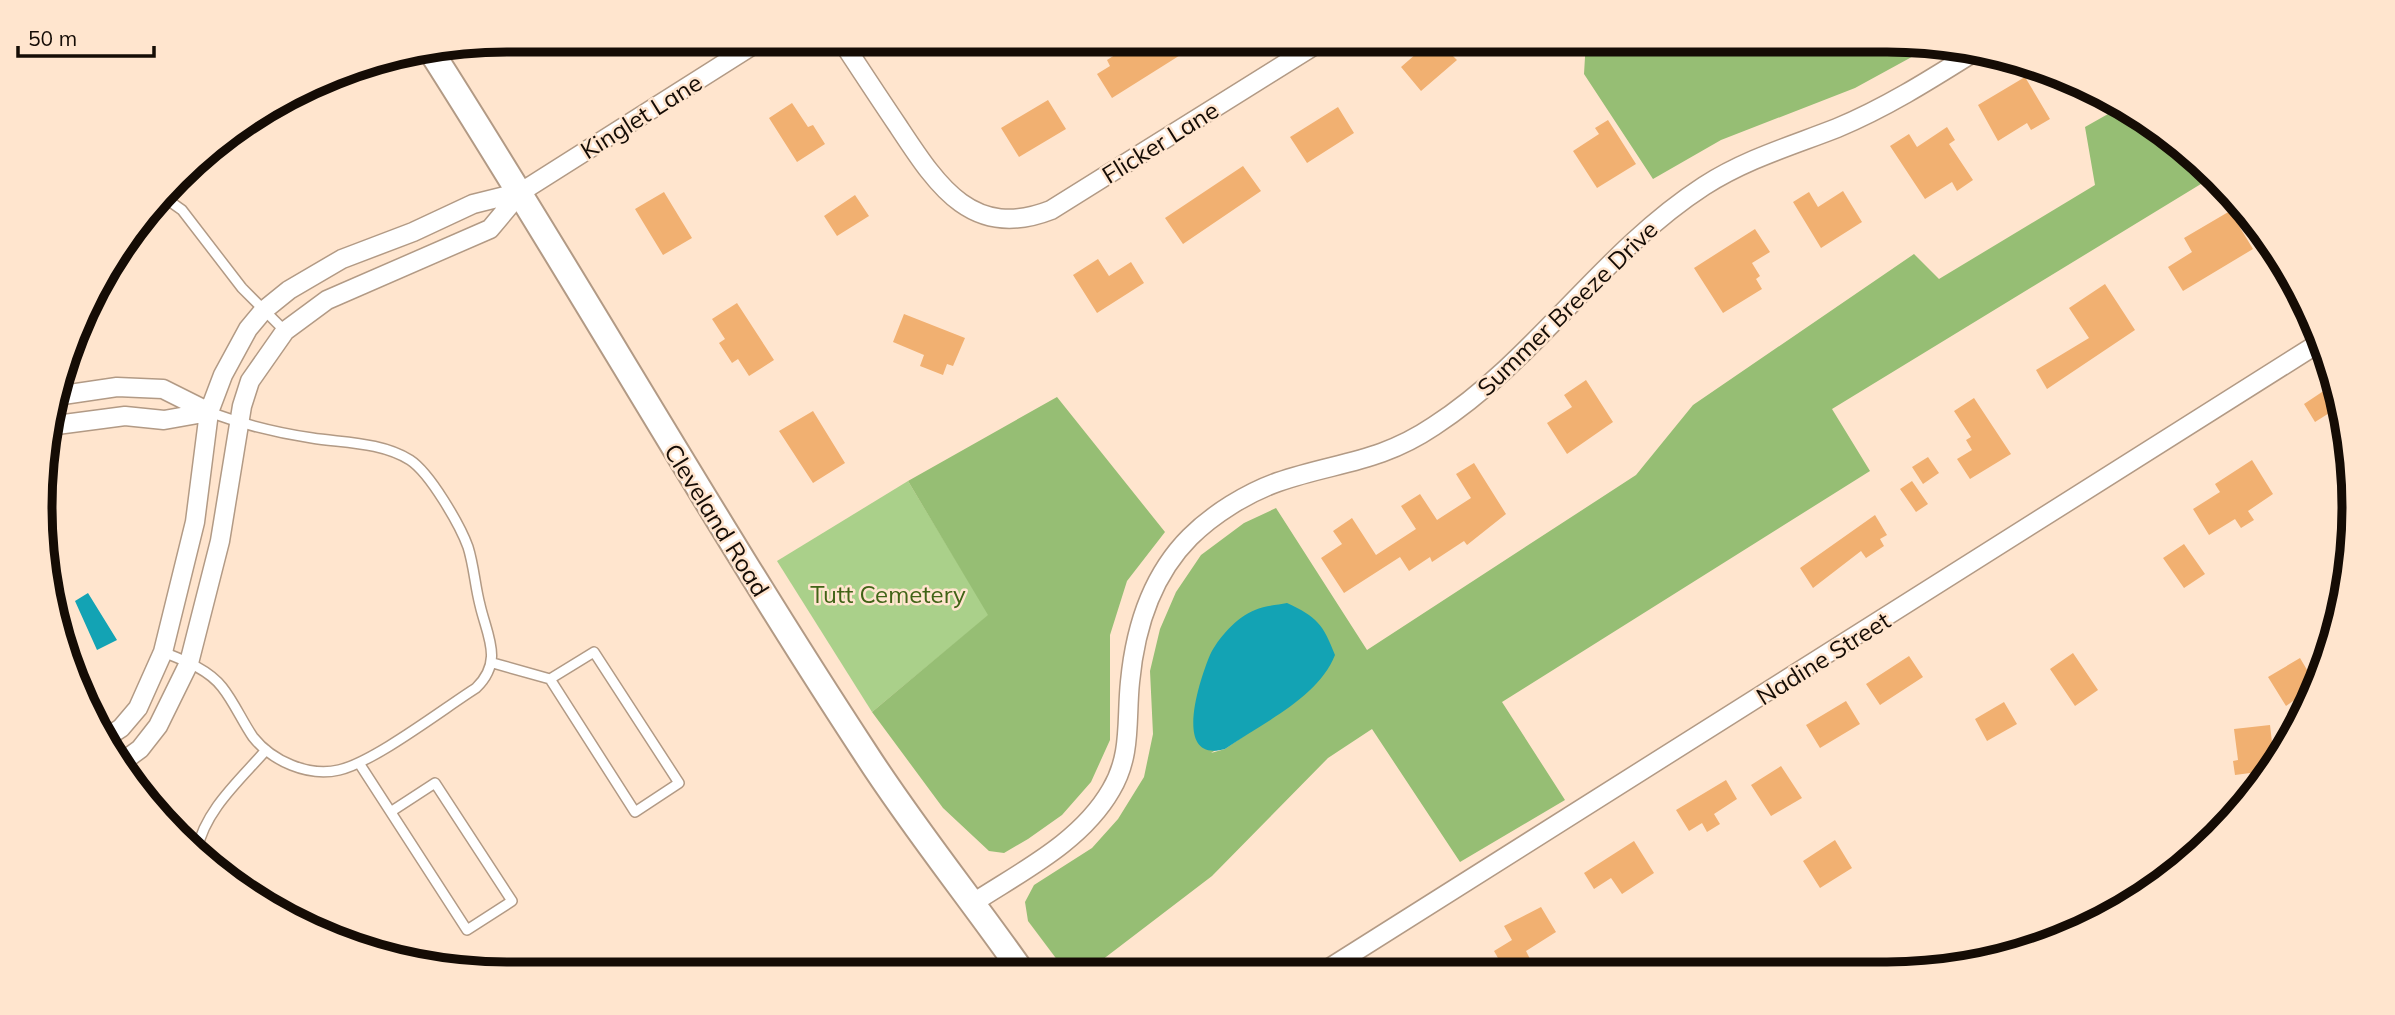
<svg xmlns="http://www.w3.org/2000/svg" width="2395" height="1015" viewBox="0 0 2395 1015" font-family="Mulish,sans-serif">
<style>
.green{fill:#aad08a}
.forest{fill:#96be74;fill-rule:evenodd}
.water{fill:#13a3b4}
.building{fill:#f1b071}
.lines{fill:none;stroke-linecap:round;stroke-linejoin:round}
.lane-casing{stroke:#b29a85;stroke-width:12}
.street-casing{stroke:#b29a85;stroke-width:21}
.secondary-casing{stroke:#b29a85;stroke-width:28}
.lane{stroke:#fff;stroke-width:9}
.street{stroke:#fff;stroke-width:18}
.secondary{stroke:#fff;stroke-width:24}
.labels{text-anchor:middle;dominant-baseline:central;stroke-width:5;stroke-linejoin:round;paint-order:stroke}
.street-label{font-size:24px;fill:#150c05;stroke:#ffe5ce}
.park-label{font-size:24px;fill:#406316;stroke:#ffe5ce}
.rim{fill:none;stroke:#150c05;stroke-width:9}
</style>
<rect width="100%" height="100%" fill="#ffe5ce"/>
<path class="green" d="M908,481L989,615L872,712L777,561Z"/>
<path class="forest" d="M1586,40H1887L1930,47L1855,88L1721,140L1653,179L1584,74Z
M2124,105L2195,156L2214,176L1832,409L1870,471L1502,702L1565,800L1460,862L1372,729L1328,758L1212,876L1085,973H1067L1028,921L1025,902L1034,885L1092,848L1118,819L1144,777L1153,734L1150,671L1160,629L1176,592L1201,555L1244,523L1276,508L1367,650L1636,475L1693,405L1914,254L1939,279L2095,185L2085,127ZM1310,690L1225,749L1211,753Z
M1057,397L1165,532L1127,581L1110,635V740L1091,782L1062,815L1028,839L1004,853L989,851L943,808L872,712L988,615L908,481Z"/>
<path class="water" d="M88,593L117,640L97,650L75,601Z
M1287,603C1317,617 1323,624 1335,655C1318,698 1262,723 1225,749C1172,764 1199,681 1210,655C1218,638 1237,617 1255,610C1264,606 1277,605 1287,603Z"/>
<path class="building" d="M1125,40H1173L1182,54L1112,98L1097,74L1110,66L1107,60L1129,46Z
M1432,40H1469L1452,55L1457,60L1421,91L1401,67Z
M2025,77L2050,119L2031,130L2027,123L1998,141L1978,105Z
M1048,100L1066,129L1019,157L1001,128Z
M792,103L808,127L813,125L825,144L797,162L769,118Z
M1338,107L1354,133L1307,163L1290,137Z
M1608,120L1636,164L1597,188L1573,151L1599,134L1595,128Z
M1947,127L1955,140L1949,144L1973,180L1957,191L1952,182L1925,199L1890,146L1909,134L1917,147Z
M1243,166L1261,191L1183,244L1165,218Z
M1843,191L1862,222L1821,248L1793,202L1809,192L1818,207Z
M664,192L692,238L663,255L635,209Z
M855,195L869,216L837,236L824,216Z
M2230,211L2253,249L2183,291L2168,267L2192,252L2184,238Z
M1755,229L1770,252L1752,263L1760,276L1756,279L1762,289L1723,313L1694,268Z
M1098,259L1109,276L1131,262L1144,283L1097,313L1073,275Z
M2105,284L2135,330L2047,389L2036,370L2089,338L2069,308Z
M737,303L774,360L749,376L738,359L732,363L719,343L725,339L712,319Z
M904,314L965,338L953,366L947,364L943,375L920,366L924,355L893,342Z
M1586,380L1613,422L1567,454L1547,423L1572,407L1564,395Z
M2337,382L2342,405L2315,422L2304,404Z
M1974,398L2011,454L1970,479L1957,459L1972,450L1966,440L1971,437L1954,411Z
M813,411L845,463L813,483L779,431Z
M1928,457L1939,473L1923,484L1912,467Z
M2252,460L2273,494L2248,511L2254,520L2241,528L2235,519L2209,535L2193,509L2220,492L2215,484Z
M1474,463L1506,514L1467,545L1464,541L1432,562L1430,557L1409,571L1400,557L1344,593L1321,558L1342,544L1333,531L1352,518L1376,555L1416,529L1401,506L1420,494L1437,520L1471,498L1456,474Z
M1912,481L1928,504L1916,512L1900,489Z
M1875,515L1887,535L1880,539L1884,546L1866,558L1861,551L1813,588L1800,568Z
M2184,544L2205,574L2184,588L2163,558Z
M2073,653L2098,690L2075,706L2050,669Z
M1909,656L1923,677L1880,705L1866,684Z
M2300,658L2316,685L2286,706L2268,677Z
M1846,701L1860,724L1820,748L1806,725Z
M2004,702L2017,724L1987,741L1975,719Z
M2270,725L2273,751L2277,750L2276,767L2273,770L2235,775L2233,761L2238,760L2234,729Z
M1781,766L1802,798L1771,816L1751,785Z
M1726,780L1737,799L1714,814L1720,824L1707,832L1702,823L1689,831L1676,810Z
M1835,840L1852,868L1820,888L1803,861Z
M1634,841L1654,873L1622,894L1611,878L1594,889L1584,873Z
M1541,907L1556,932L1526,951L1530,959L1506,972L1494,951L1512,940L1504,926Z"/>
<g class="lines">
<g class="lane-casing">
<path id="lane" d="M191,166L301,90
M165,198L182,210L242,288L285,331
M163,652C183,660 208,669 222,687C234,702 242,721 253,737C272,761 308,777 339,770C374,762 443,709 476,688C504,661 487,636 480,605C475,586 474,566 468,547C460,525 430,473 410,460C381,442 344,443 312,438C277,433 242,424 209,412
M493,663L550,679L594,652L679,783L635,812L550,679
M359,763L467,930L512,901L435,783L392,811
M197,850C205,810 240,780 266,750"/>
</g>
<g class="street-casing">
<path id="street" d="M841,40C860,69 879,98 898,126C937,185 972,241 1051,210L1323,40
M56,396L117,387L163,389L209,412
M49,426L125,416L164,420L209,412
M104,739L121,728L138,708L163,652L195,522L209,412L223,375L248,329L263,311L289,290L342,259L413,232L473,204L521,192
M118,765L140,749L158,726L189,663L220,541L242,406L250,381L285,331L327,300L490,229L521,192L761,40
M973,903C1022,871 1081,842 1111,790C1132,755 1126,720 1130,682C1135,629 1152,575 1190,537C1213,514 1247,493 1278,482C1336,462 1379,463 1434,426C1537,359 1602,252 1704,186C1746,159 1791,146 1837,128C1885,108 1928,81 1971,54
M1323,972L2322,341"/>
</g>
<g class="secondary-casing">
<path id="secondary" d="M432,53C580,285 715,524 866,754C915,830 972,900 1023,973"/>
</g>
<use href="#lane" class="lane"/>
<use href="#street" class="street"/>
<use href="#secondary" class="secondary"/>
</g>
<g class="labels">
<g class="street-label">
<text transform="translate(641 116) rotate(-32)">Kinglet Lane</text>
<text transform="translate(1160 142) rotate(-32)">Flicker Lane</text>
<text transform="translate(1567 308) rotate(-44)">Summer Breeze Drive</text>
<text transform="translate(717 520) rotate(58)">Cleveland Road</text>
<text transform="translate(1823 658) rotate(-32)">Nadine Street</text>
</g>
<g class="park-label">
<text x="888" y="594">Tutt Cemetery</text>
</g>
</g>
<path d="M0 0H2395V1015H0ZM507 52H1887A455 455 0 0 1 2342 507V507A455 455 0 0 1 1887 962H507A455 455 0 0 1 52 507V507A455 455 0 0 1 507 52Z" fill="#ffe5ce" fill-rule="evenodd"/>
<path class="rim" d="M507 52H1887A455 455 0 0 1 2342 507V507A455 455 0 0 1 1887 962H507A455 455 0 0 1 52 507V507A455 455 0 0 1 507 52Z"/>
<path d="M18 46v10h136v-10" fill="none" stroke="#150c05" stroke-width="3.5"/>
<text x="28" y="46" font-size="21" fill="#150c05" stroke="#ffe5ce" stroke-width="5" paint-order="stroke">50 m</text>
</svg>
